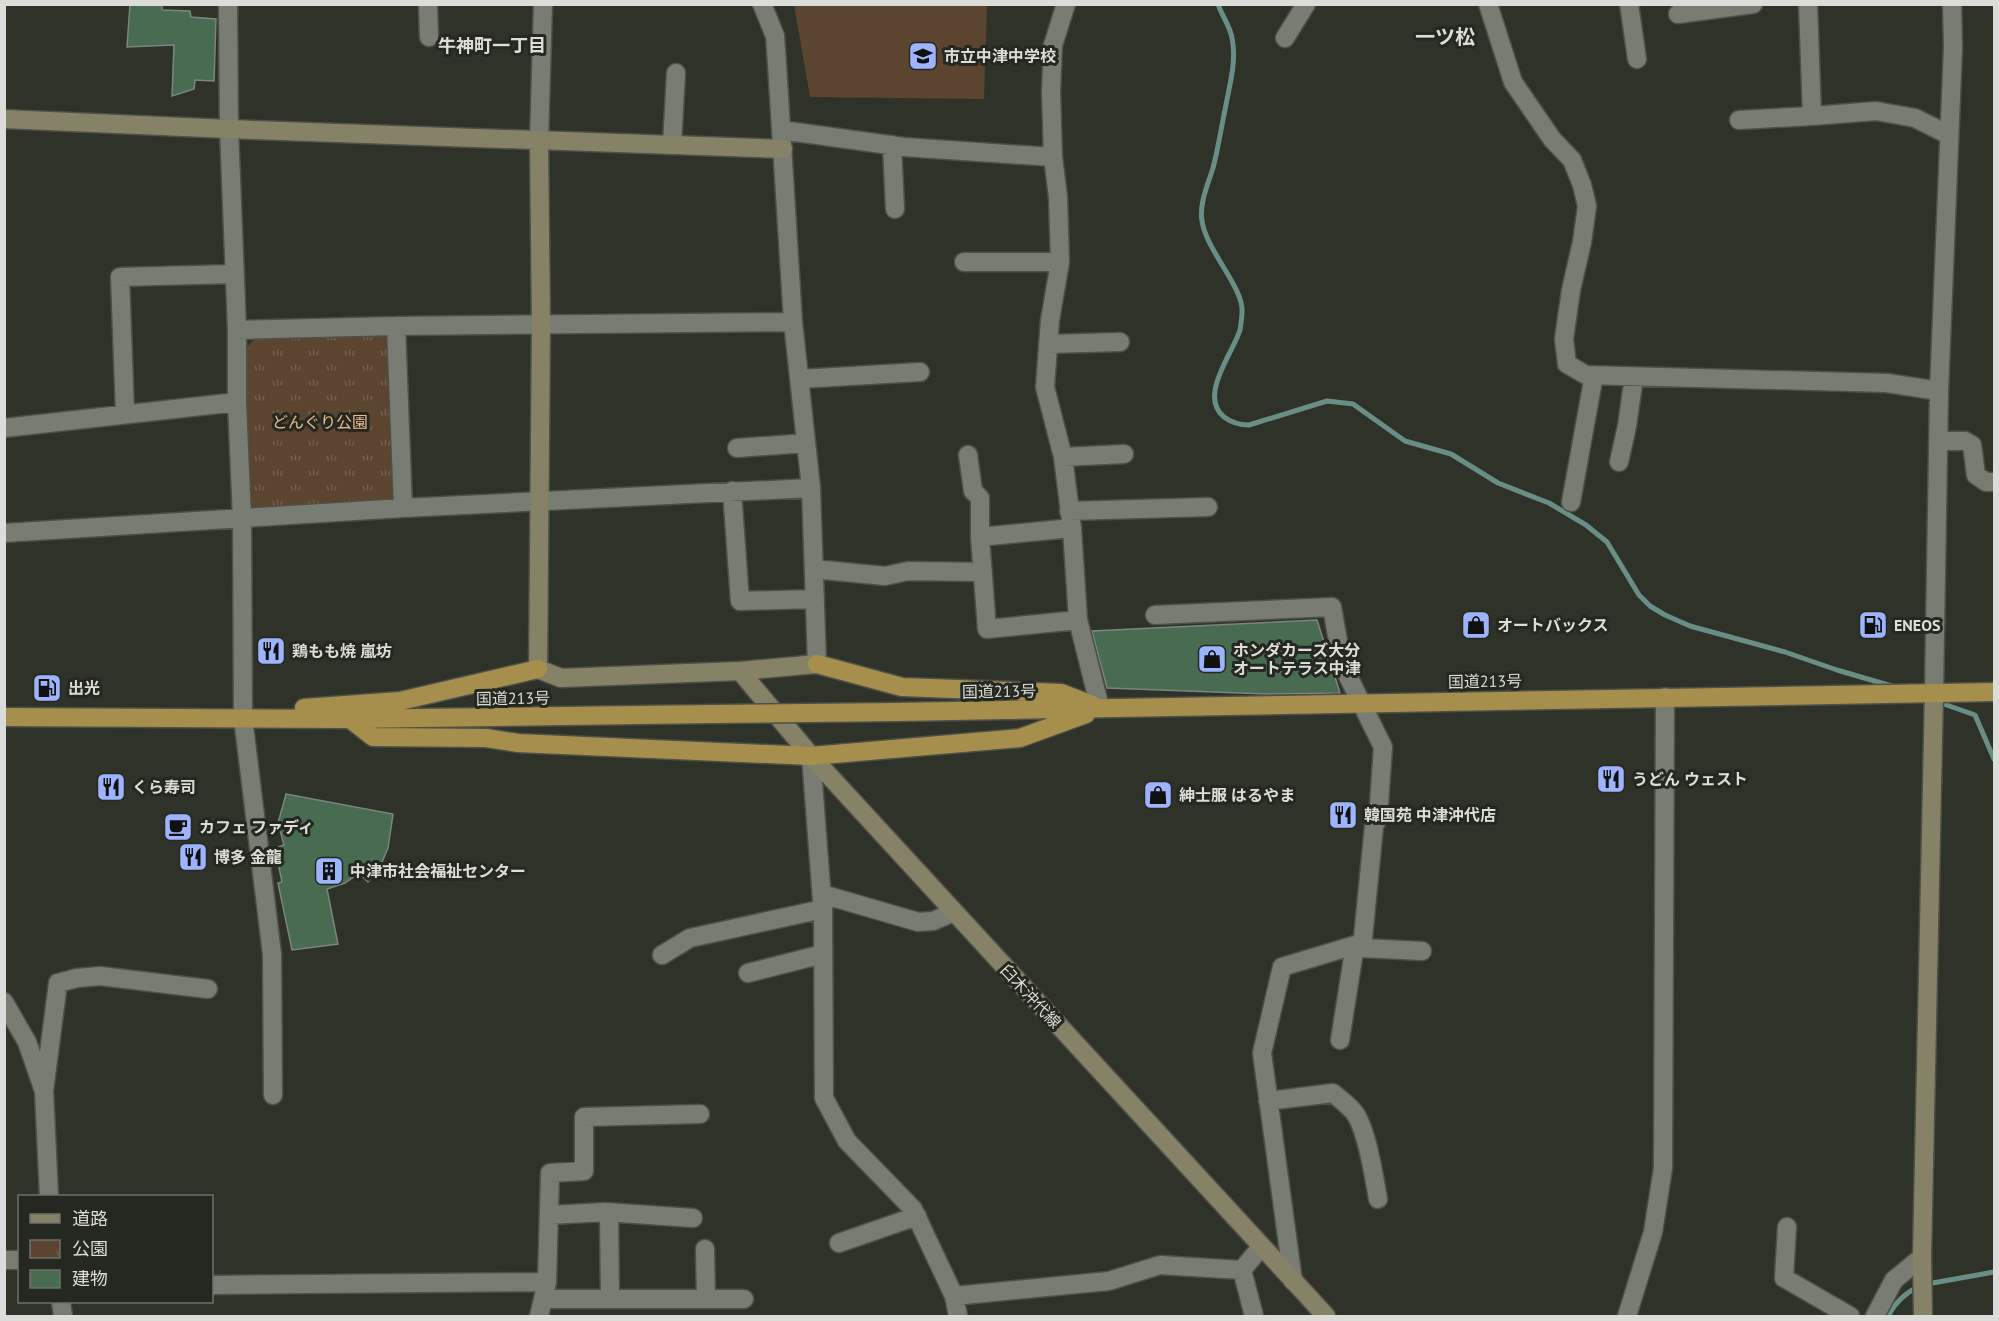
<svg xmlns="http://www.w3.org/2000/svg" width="1999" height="1321" viewBox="0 0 1999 1321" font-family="'PT Sans','Noto Sans JP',sans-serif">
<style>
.park{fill:url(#park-tufts)}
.pitch{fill:#5b4430}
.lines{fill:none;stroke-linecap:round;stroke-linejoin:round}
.stream{stroke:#688e85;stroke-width:5}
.building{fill:#486b51;stroke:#7c857e;stroke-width:1.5}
.street-casing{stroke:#4e5049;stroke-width:21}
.secondary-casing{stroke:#4e5049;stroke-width:21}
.highway-casing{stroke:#4e5049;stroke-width:21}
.street{stroke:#797c72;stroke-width:18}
.secondary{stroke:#868267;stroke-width:18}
.highway{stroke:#a68f4c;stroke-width:18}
.highway-bridge-casing{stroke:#4e5049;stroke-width:21;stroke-linecap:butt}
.highway-bridge{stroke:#a68f4c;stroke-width:18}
.labels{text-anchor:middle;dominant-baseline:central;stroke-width:6;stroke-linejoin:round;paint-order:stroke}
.poi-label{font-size:16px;font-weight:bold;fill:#dcddd8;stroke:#252820;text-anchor:start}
.park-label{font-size:16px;fill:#efb889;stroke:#252820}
.street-label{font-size:16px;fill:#dcddd8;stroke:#252820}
.neighbourhood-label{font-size:18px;font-weight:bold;fill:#dcddd8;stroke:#252820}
.quarter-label{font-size:20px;font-weight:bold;fill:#dcddd8;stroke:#252820}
</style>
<defs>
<pattern id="park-tufts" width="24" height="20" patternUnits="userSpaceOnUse" patternTransform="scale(1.5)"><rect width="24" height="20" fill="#5b4430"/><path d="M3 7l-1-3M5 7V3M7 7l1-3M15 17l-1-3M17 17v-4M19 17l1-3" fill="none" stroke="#725f4d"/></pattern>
</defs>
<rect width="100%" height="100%" fill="#2f3229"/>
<path class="park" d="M382,333L393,347L395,496L384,506L257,512L247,500L245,349L257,336Z"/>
<path class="pitch" d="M794,5H987L984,99L810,97Z"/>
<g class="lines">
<path class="stream" d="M1218,4C1222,16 1230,26 1232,38C1237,61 1229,87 1225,110C1221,129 1218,149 1213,168C1208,184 1199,204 1202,221C1206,250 1244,288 1242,312C1242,317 1241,324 1240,330C1233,353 1198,396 1224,417C1232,423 1240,425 1249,425L1327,401L1353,404L1405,441L1451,454L1498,483L1549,503L1586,525L1607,542L1639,595L1650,606L1665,615L1690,626L1785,652L1837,670L1895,687
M1938,702L1975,715L1994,759
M1927,1284L1994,1272
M1888,1316C1895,1303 1905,1293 1918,1287"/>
</g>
<path class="building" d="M130,4H162V10L190,11L191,17L216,19L214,81L195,80L194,89L172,96L174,45L127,47Z
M1317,620L1340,693L1267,694L1107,688L1092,631Z
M286,794L393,814L388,848L379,869L368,882L359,873L345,883L327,889L338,944L292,950L278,883L282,882L275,848L284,845L278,823Z"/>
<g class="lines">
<g class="street-casing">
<path id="street" d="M228,4L229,129L237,330V402L242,518L243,718L272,954L273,1095
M428,4L429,37
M762,4L775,36L777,64L793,322L811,488L817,664
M1066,4L1053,45L1051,92L1053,157L1058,197L1060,262L1050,320L1045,387L1063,457L1072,528L1078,620L1100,708
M1488,4L1513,82L1552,139L1572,160L1582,185L1587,206L1582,242L1571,290L1564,339L1567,364L1586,375L1887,383L1939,391
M1629,4L1637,59
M1808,4L1812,116L1876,111L1915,118L1949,135
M1678,14L1753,4
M1285,38L1306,4
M1739,120L1812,116
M781,130L904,147L1053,157
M539,141L543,4
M672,145L676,73
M892,145L895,209
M964,262H1060
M396,326L403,508
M237,330L396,326L793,322
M1048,344L1120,342
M799,379L920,372
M125,414L120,277L234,274
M4,428L237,402
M1938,441H1965L1972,445L1976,475L1986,482H1994
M737,448L806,443
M968,455L973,491L980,498V537
M1063,457L1124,454
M1619,462L1627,426L1634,377
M732,491L740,601L815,599
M1571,502L1594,375
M1069,511L1208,507
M1072,528L980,537L987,629L1078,620
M4,533L403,508L811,488
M814,569L885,576L908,571L983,572
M1155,615L1332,607L1342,664L1383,747L1378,818L1374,826L1362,948L1355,945L1282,967L1262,1053L1293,1281
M1934,692L1939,391L1953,47L1952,4
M811,756L823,913L824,1098L847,1141L913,1209L954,1296L958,1316
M822,894L918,922L933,921L954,912
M1362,948L1422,951
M662,955L690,938L823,909
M748,973L823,954
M4,1002L27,1042L44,1091L49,1196
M1340,1040L1355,945
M44,1091L58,983L77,978L100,976L208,989
M1268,1101L1333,1093C1340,1099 1348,1105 1354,1112C1367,1129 1374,1177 1378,1199
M609,1213L610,1299
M550,1215L605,1212L693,1218
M1787,1227L1784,1278L1850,1316
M839,1243L917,1216
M705,1249L706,1299
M4,1260H20
M547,1282L550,1173L584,1171V1117L700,1114
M212,1285L547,1282L539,1316
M954,1296L1109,1281L1160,1265L1242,1270
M543,1299H744
M61,1302L63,1316
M1254,1316L1242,1270L1261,1247
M1627,1316L1653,1232L1663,1168L1665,697
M1875,1316L1894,1280L1922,1257"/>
</g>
<g class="secondary-casing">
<path id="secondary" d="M4,119L229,129L783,149
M539,141L541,325L538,669L561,678L740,671L817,664
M740,671L811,756L1326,1316
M1923,1316L1922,1257L1934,692"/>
</g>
<g class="highway-casing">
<path id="highway" d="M817,664L902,687L1061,693L1092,705
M304,708L400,701L538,669
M898,712L1994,692
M4,717L350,719L713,714
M350,719L373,737L486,738L518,743L811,756L1020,738L1086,714"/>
</g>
<use href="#street" class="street"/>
<use href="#secondary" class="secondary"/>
<use href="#highway" class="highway"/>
<g class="highway-bridge-casing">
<path id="highway-bridge" d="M713,714L898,712"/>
</g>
<use href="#highway-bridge" class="highway-bridge"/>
</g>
<defs>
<g id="school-square" transform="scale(1.5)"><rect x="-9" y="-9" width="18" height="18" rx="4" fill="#9db4fd" stroke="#252820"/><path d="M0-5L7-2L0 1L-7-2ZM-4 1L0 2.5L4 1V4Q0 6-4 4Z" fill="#111"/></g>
<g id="shop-square" transform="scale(1.5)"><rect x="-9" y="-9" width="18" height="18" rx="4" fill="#9db4fd" stroke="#252820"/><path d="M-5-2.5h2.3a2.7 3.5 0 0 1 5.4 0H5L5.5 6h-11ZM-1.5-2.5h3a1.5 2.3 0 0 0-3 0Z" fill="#111"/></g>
<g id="fuel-square" transform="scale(1.5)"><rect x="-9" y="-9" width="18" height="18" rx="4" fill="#9db4fd" stroke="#252820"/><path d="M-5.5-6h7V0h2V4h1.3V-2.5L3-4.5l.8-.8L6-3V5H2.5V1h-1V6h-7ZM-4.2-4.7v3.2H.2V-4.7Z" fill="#111"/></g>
<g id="restaurant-square" transform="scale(1.5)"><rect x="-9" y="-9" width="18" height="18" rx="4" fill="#9db4fd" stroke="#252820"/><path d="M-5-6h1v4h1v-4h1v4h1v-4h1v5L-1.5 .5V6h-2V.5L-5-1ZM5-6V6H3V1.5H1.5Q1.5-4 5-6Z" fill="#111"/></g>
<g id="cafe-square" transform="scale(1.5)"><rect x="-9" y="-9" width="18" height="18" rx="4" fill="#9db4fd" stroke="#252820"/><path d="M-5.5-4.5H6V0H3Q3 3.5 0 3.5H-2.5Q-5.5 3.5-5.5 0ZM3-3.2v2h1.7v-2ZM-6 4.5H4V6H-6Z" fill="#111"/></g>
<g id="building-square" transform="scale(1.5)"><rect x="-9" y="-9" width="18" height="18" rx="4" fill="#9db4fd" stroke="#252820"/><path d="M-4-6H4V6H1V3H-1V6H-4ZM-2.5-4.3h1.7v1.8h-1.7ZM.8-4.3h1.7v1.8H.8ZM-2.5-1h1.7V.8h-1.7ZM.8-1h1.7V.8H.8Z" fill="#111"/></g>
</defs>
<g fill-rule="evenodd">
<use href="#school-square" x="923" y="56"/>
<use href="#shop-square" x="1476" y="625"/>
<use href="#fuel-square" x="1873" y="625"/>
<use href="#restaurant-square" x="271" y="651"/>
<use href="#shop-square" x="1212" y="659"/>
<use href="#fuel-square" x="47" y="688"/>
<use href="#restaurant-square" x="1611" y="779"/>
<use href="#restaurant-square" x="111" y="787"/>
<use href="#shop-square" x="1158" y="795"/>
<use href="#restaurant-square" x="1343" y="815"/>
<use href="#cafe-square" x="178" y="827"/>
<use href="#restaurant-square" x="193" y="857"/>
<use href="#building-square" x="329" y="871"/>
</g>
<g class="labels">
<g class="poi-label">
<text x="944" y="56">市立中津中学校</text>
<text x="1497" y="625">オートバックス</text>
<text x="1894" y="625">ENEOS</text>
<text x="1233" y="650">ホンダカーズ大分<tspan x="1233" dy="18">オートテラス中津</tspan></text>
<text x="292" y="651">鶏もも焼 嵐坊</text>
<text x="68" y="688">出光</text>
<text x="1632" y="779">うどん ウェスト</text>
<text x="132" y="787">くら寿司</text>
<text x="1179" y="795">紳士服 はるやま</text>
<text x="1364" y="815">韓国苑 中津沖代店</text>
<text x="199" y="827">カフェ ファディ</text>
<text x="214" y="857">博多 金龍</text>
<text x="350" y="871">中津市社会福祉センター</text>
</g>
<g class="park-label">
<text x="320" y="422">どんぐり公園</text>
</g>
<g class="street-label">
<text transform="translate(1485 681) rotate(-1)">国道213号</text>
<text transform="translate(999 691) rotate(-1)">国道213号</text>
<text transform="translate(513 698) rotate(-1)">国道213号</text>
<text transform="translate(1031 996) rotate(47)">臼木沖代線</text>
</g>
<g class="neighbourhood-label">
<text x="492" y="45">牛神町一丁目</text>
</g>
<g class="quarter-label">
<text x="1445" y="37">一ツ松</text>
</g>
</g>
<rect width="1999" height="1321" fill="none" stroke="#dcddd8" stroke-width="12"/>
<rect x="18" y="1195" width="195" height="108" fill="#252820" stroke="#6e706a" stroke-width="1.5"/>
<rect x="30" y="1214" width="30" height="9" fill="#868267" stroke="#6e706a" stroke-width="1.5"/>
<text x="72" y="1225" font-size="18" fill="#dcddd8">道路</text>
<rect x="30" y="1240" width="30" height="18" fill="url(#park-tufts)" stroke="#6e706a" stroke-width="1.5"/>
<text x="72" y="1255" font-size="18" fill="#dcddd8">公園</text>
<rect x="30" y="1270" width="30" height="18" fill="#486b51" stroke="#6e706a" stroke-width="1.5"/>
<text x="72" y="1285" font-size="18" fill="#dcddd8">建物</text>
</svg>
